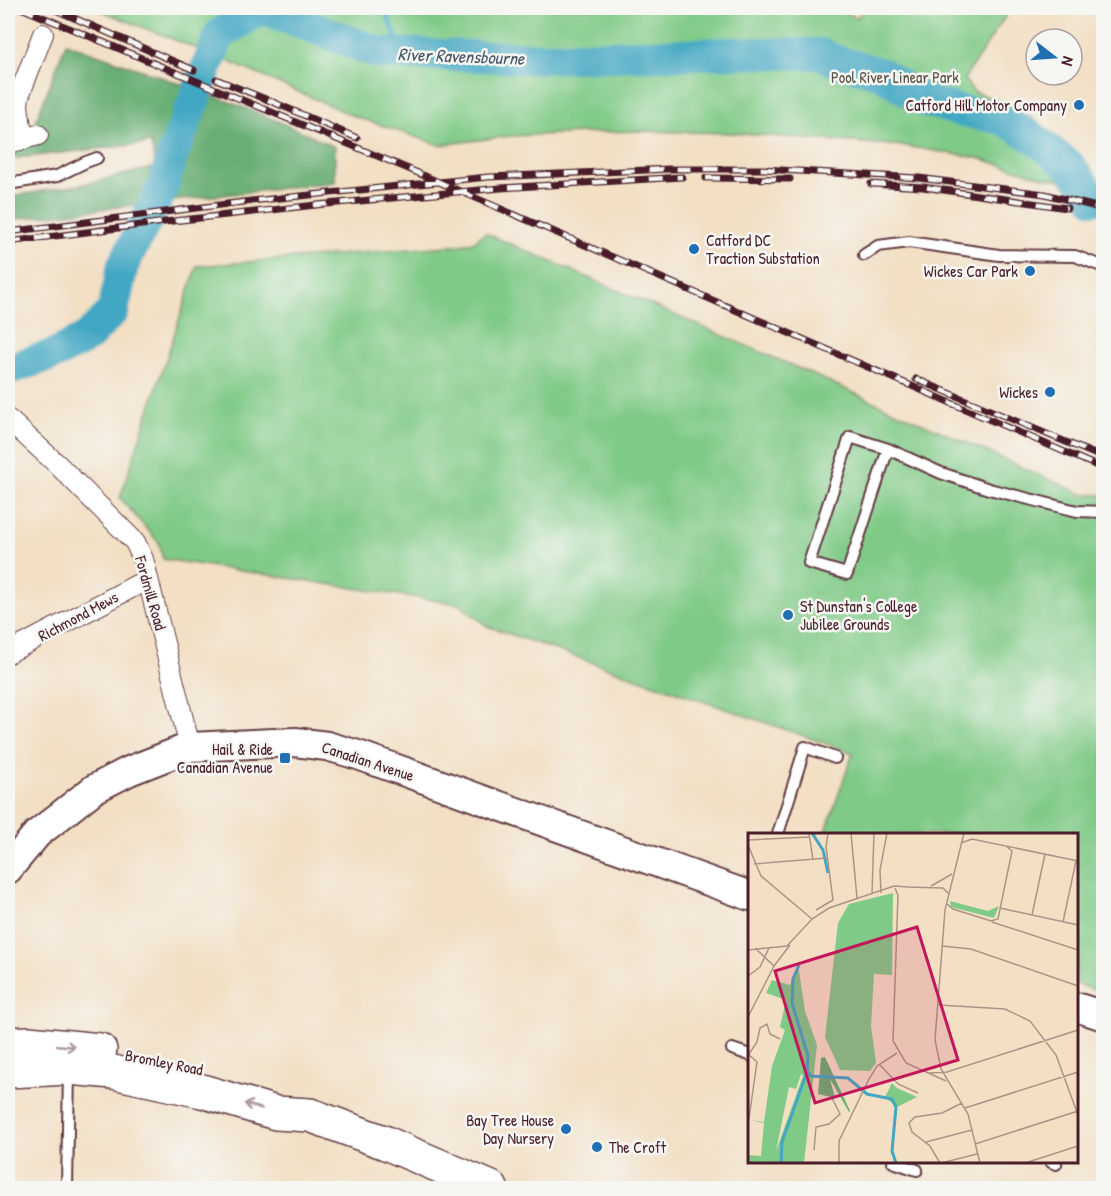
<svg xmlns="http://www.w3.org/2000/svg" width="1111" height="1196" viewBox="0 0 1111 1196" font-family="'Patrick Hand',sans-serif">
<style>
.green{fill:#80ca87;stroke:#657459;stroke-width:1.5}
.forest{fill:#68ae74;stroke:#596650;stroke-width:1.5}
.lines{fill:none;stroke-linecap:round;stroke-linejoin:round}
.stream{stroke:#43a7c3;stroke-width:5}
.river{stroke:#43a7c3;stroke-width:32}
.lane-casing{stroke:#633c42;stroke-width:14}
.street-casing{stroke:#633c42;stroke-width:22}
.secondary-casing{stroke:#633c42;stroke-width:32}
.highway-casing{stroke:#633c42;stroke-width:36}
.lane{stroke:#fff;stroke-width:10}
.street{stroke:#fff;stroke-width:20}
.secondary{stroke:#fff;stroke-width:28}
.highway{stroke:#fff;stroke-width:33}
.rail-casing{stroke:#4a1f2b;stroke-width:7}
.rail{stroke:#f6f6f2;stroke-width:4.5;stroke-dasharray:14;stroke-linecap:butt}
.oneway{stroke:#ae9aa0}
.poi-dot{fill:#1f6fb2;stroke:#f6f6f2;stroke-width:2}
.labels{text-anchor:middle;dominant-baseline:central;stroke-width:5;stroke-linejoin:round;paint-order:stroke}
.park-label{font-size:16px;fill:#5a5247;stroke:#f6f6f2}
.poi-label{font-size:16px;fill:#4a1f2b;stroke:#f6f6f2;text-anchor:end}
.street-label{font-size:16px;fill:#4a1f2b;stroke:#f6f6f2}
.water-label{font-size:18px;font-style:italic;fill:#475568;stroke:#f6f6f2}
.inset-river{fill:none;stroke:#43a7c3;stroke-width:3}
.inset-road{fill:none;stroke:#af9287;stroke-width:1.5}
.view{fill:#c2185b;fill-opacity:0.15;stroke:#c2185b;stroke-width:3}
.inset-edge{fill:none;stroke:#4a1f2b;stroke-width:3}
</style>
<rect width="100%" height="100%" fill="#f6f6f2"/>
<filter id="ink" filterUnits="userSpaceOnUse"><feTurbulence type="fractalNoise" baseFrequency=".0167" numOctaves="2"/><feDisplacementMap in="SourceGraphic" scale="12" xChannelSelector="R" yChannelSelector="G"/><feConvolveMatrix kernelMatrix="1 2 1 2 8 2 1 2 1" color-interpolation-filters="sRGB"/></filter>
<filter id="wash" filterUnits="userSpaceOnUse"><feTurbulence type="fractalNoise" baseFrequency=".008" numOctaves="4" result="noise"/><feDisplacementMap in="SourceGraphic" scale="24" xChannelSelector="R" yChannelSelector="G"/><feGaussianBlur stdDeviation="1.35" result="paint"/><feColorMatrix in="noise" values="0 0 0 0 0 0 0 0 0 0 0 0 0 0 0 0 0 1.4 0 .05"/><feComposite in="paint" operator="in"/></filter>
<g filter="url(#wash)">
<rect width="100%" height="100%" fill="#f2dfc4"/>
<path class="green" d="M94,8H839L857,18L864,8H1011L964,79L973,91L1005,104L1043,129L1076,158L1103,188L1043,177L978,158L905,146L731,133L635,131L511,136L439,145L354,116L218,57Z
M485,233L800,369L1082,494L1103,495V993L1077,984L1076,834H825L853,753L487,626L459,604L163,559L159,543L120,498L197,266L461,245L473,242Z"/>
<path class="forest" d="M66,43C156,76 249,105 335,147V182L8,220V197L79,185L156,167L151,143L8,159V149L37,138L36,120Z"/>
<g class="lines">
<path class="stream" d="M384,8L403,54"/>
<path class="river" d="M8,369L55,354L88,337L113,311L123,265L162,190L172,156L220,34L263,8L379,53L532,58L728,53L822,54L833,60L882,74L922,100L961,111L1003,119L1031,136L1070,166L1094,199"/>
</g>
</g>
<g filter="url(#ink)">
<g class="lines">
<g class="lane-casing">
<path id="lane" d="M8,184L57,176L86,162L97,158
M864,255L878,246L909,242L999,255L1075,256L1104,267
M888,449L847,574L809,563L850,437L888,449L941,473L989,489L1077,511L1104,512
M778,834L805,747L835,758
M732,1049L750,1055
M893,1162L917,1170
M1051,1162L1056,1164
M67,1188L69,1071"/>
</g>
<g class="street-casing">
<path id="street" d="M23,140L18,106L19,96L43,34
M8,143L38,135
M8,419L58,465L135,542L143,559L190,747
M8,653L148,579"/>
</g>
<g class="secondary-casing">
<path id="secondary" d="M8,869L37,834L94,789L129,771L190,747L295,742L327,746L358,755L750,896
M1076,1007L1104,1016"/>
</g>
<g class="highway-casing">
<path id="highway" d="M8,1044L28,1043L100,1050
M8,1071L69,1068L113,1072L202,1091L276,1113L310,1115L386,1143L491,1188"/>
</g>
<use href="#lane" class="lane"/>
<use href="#street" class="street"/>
<use href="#secondary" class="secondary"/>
<use href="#highway" class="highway"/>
<g class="rail-casing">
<path id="rail" d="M21,8L411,170L1104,469
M51,8L194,70
M216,79L273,102L357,138
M706,178L790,179
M871,184L923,187L1067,208
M8,232L251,201L488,177L669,169H763L919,178L1045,194L1104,209
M8,242L173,221L316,205L501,188L682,177
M916,379L1104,458"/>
</g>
<use href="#rail" class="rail"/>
</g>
<defs><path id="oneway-shaft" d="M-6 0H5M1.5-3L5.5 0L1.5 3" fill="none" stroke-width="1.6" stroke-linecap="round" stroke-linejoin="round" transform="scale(1.5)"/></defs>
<g class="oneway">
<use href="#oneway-shaft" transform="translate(66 1046) rotate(5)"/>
<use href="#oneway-shaft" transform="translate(253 1106) rotate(-163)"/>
</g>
</g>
<g class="poi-dot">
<circle cx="1079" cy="105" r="6"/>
<circle cx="694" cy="249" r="6"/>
<circle cx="1030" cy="271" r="6"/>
<circle cx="1050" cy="392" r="6"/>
<circle cx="788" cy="615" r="6"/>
<rect x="279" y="752" width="12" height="12" rx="3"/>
<circle cx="566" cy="1129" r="6"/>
<circle cx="597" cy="1147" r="6"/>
</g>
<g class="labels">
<g class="park-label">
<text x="895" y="77">Pool River Linear Park</text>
</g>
<g class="poi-label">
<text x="1067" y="105">Catford Hill Motor Company</text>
<text x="706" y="240" text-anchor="start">Catford DC<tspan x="706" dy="18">Traction Substation</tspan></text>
<text x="1018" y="271">Wickes Car Park</text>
<text x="1038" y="392">Wickes</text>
<text x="800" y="606" text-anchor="start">St Dunstan's College<tspan x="800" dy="18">Jubilee Grounds</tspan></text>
<text x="273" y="749">Hail &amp; Ride<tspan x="273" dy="18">Canadian Avenue</tspan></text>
<text x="554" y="1120">Bay Tree House<tspan x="554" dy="18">Day Nursery</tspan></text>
<text x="609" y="1147" text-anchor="start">The Croft</text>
</g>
<g class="street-label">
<text transform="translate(151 593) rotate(74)">Fordmill Road</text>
<text transform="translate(78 616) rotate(-28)">Richmond Mews</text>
<text transform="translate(368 761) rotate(18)">Canadian Avenue</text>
<text transform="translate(164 1062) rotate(11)">Bromley Road</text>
</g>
<g class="water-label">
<text transform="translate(461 56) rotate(2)">River Ravensbourne</text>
</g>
</g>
<g transform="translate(748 833)">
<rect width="330" height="330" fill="#f2dfc4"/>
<path d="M145,60L144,142L126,141L123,193L128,230L122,238L92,237L77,204L90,90L101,71ZM202,68L240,78L251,73L246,85L203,74ZM50,131L57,178L69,212L56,330H0V322L13,323L16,290L2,287L16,289L24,233L37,197L32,194L38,167L18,160L24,147L42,152ZM53,241L55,243L28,318L41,254L48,256ZM144,250L149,255L169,264L149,274L137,264Z" fill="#80ca87" fill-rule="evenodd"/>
<path d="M77,224L102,278L101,279L82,246L87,265L70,261L73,225Z" fill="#68ae74"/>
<path class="inset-river" d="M64,0L75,17L80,40M51,132L45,146L44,170L60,223L59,238L63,243L100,245L119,261L144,266L148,274L144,318L148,330M33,330L34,309L59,239"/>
<path class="inset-road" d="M61,0L65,27M103,0L109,65M216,0L197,77L187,207L193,236L220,281L232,330M0,7L62,4M213,10L224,6L330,28M0,12L13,43L64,86M6,31L79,25M183,53L204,41M158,54L195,55L201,61M147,55L150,62L145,208L158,230L198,248M124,60L126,0M133,60L132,37L139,0M199,71L205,76L243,88L250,86L264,18L259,14M252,75L330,92M68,77L85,67L78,14L80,0M284,82L297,21M244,89L330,117M315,89L328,28M194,113L223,116L330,153M7,115L26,133M0,117L39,113L64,86L81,75L146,53L160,54M0,143L12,134L21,115M191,172L257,176L282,188L308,222L330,282M0,184L26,133L42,112M0,221L9,229L0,292M1,221L9,209L12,195L19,191L22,201L32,206M131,231L150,251L170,260M181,240L199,239L330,197M217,275L330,239M178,309L224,297M227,311L330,278M66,317L68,294L81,291L92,281L82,261M91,330V308L121,246L129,233L149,220M192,330L182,313L164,299L161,290L167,284L194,280L214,270M193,330L229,321M277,330L330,313"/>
<path class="view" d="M169,94L210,227L67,270L27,138Z"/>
<rect width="330" height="330" class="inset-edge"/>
</g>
<rect width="1111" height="1196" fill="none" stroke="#f6f6f2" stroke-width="30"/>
<g transform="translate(1054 57) rotate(107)"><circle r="28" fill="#f6f6f2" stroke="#b1a0a2" stroke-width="1.5"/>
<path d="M0-4.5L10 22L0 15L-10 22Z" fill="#1f6fb2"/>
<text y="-9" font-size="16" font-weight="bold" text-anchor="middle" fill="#4a1f2b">N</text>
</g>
</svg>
